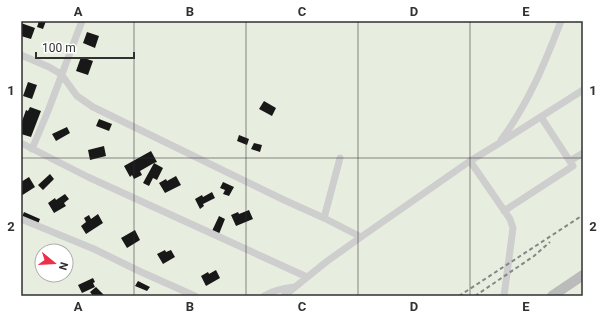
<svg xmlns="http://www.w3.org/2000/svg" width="604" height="317" viewBox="0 0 604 317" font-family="Roboto,sans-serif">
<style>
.green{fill:#e8eedf;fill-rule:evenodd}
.building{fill:#181818}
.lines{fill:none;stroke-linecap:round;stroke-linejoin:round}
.street{stroke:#cecece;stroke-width:7}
.secondary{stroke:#bbb;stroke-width:10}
.rail{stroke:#868686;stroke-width:2;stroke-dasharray:4 3;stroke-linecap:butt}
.grid{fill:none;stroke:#313131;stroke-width:1;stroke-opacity:0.55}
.neatline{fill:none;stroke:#313131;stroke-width:1.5}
.grid-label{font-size:13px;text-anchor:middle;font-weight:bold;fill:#313131}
</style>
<rect width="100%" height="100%" fill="#fff"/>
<path class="green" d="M21,21H583V296H21ZM42,251H66V275H42Z"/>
<path class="building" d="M39,21H46L43,29L37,27Z
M21,23L35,28L31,39L21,36Z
M87,32L99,36L95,48L83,43Z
M81,57L93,61L88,75L76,71Z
M28,82L37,85L32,99L23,96Z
M264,101L276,108L272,116L259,109Z
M30,107L41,111L31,137L21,134V124L26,110L28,111Z
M99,119L112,124L109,131L96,126Z
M67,127L70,133L56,141L52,134Z
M239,135L249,139L247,145L237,141Z
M254,143L262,145L260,152L251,149Z
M104,146L106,156L90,160L88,150Z
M151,151L157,162L154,163L163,168L157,180L153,178L149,186L143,183L154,163L140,171L142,175L134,179L132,175L130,177L124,166Z
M50,174L54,179L43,190L38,185Z
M176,176L181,185L165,193L159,183L166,179L167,181Z
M29,177L35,187L21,196V182Z
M223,182L234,187L229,196L223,194L225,190L220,188Z
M212,192L215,198L203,204L204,206L200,209L195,199L202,195L203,197Z
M65,194L69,199L64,203L66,206L54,213L48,203L55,198L56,200Z
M249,210L253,219L236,226L231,215L238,212L239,214Z
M24,212L40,219L38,224L22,217Z
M98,214L103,223L86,234L81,226L86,222L84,218L89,215L91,219Z
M219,216L225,219L219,234L212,231Z
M135,230L140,240L127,248L121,238Z
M165,250L166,252L171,250L175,257L163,264L157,254Z
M216,270L220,278L206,286L201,276L208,272L209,274Z
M93,278L95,282L93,283L95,287L82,293L78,285Z
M138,281L150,287L147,291L135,286Z
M96,287L105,296H93L90,292Z"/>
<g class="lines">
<path class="street" d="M21,55L49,67L61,74L77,96L93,107L284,200L324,218L361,237
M501,140C528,104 545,63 561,21
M21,143L88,177L307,277
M32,149L48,111L82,21
M470,161L510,219L513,228L504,296
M570,161L583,153
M504,211L573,166L541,117
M324,218L340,158
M21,219L94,249L139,271L195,296
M264,296C274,290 283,288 295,287
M284,296L326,262L361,237L470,161L498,144L583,90"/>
<path class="secondary" d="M552,296L583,275"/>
<path class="rail" d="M459,296L583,215
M475,296L534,256L550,242"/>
</g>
<path class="grid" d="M134,21V296M246,21V296M358,21V296M470,21V296M21,158H583"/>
<rect width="604" height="317" fill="none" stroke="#ffffff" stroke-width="44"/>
<g transform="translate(54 263) rotate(108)"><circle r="19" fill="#ffffff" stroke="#adadad"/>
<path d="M0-3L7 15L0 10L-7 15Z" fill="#ec2f4a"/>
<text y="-6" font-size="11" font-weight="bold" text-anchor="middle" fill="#313131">N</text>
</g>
<path d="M36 52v6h98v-6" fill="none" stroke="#313131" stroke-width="2"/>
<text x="42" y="52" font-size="12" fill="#313131" stroke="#ffffff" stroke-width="3" paint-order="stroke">100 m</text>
<rect x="22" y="22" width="560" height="273" class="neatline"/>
<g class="grid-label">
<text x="78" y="16">A</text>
<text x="190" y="16">B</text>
<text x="302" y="16">C</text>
<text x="414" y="16">D</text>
<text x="526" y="16">E</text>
<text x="11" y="95">1</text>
<text x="593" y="95">1</text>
<text x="11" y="231">2</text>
<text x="593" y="231">2</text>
<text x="78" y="311">A</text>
<text x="190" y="311">B</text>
<text x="302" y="311">C</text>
<text x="414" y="311">D</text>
<text x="526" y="311">E</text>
</g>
</svg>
